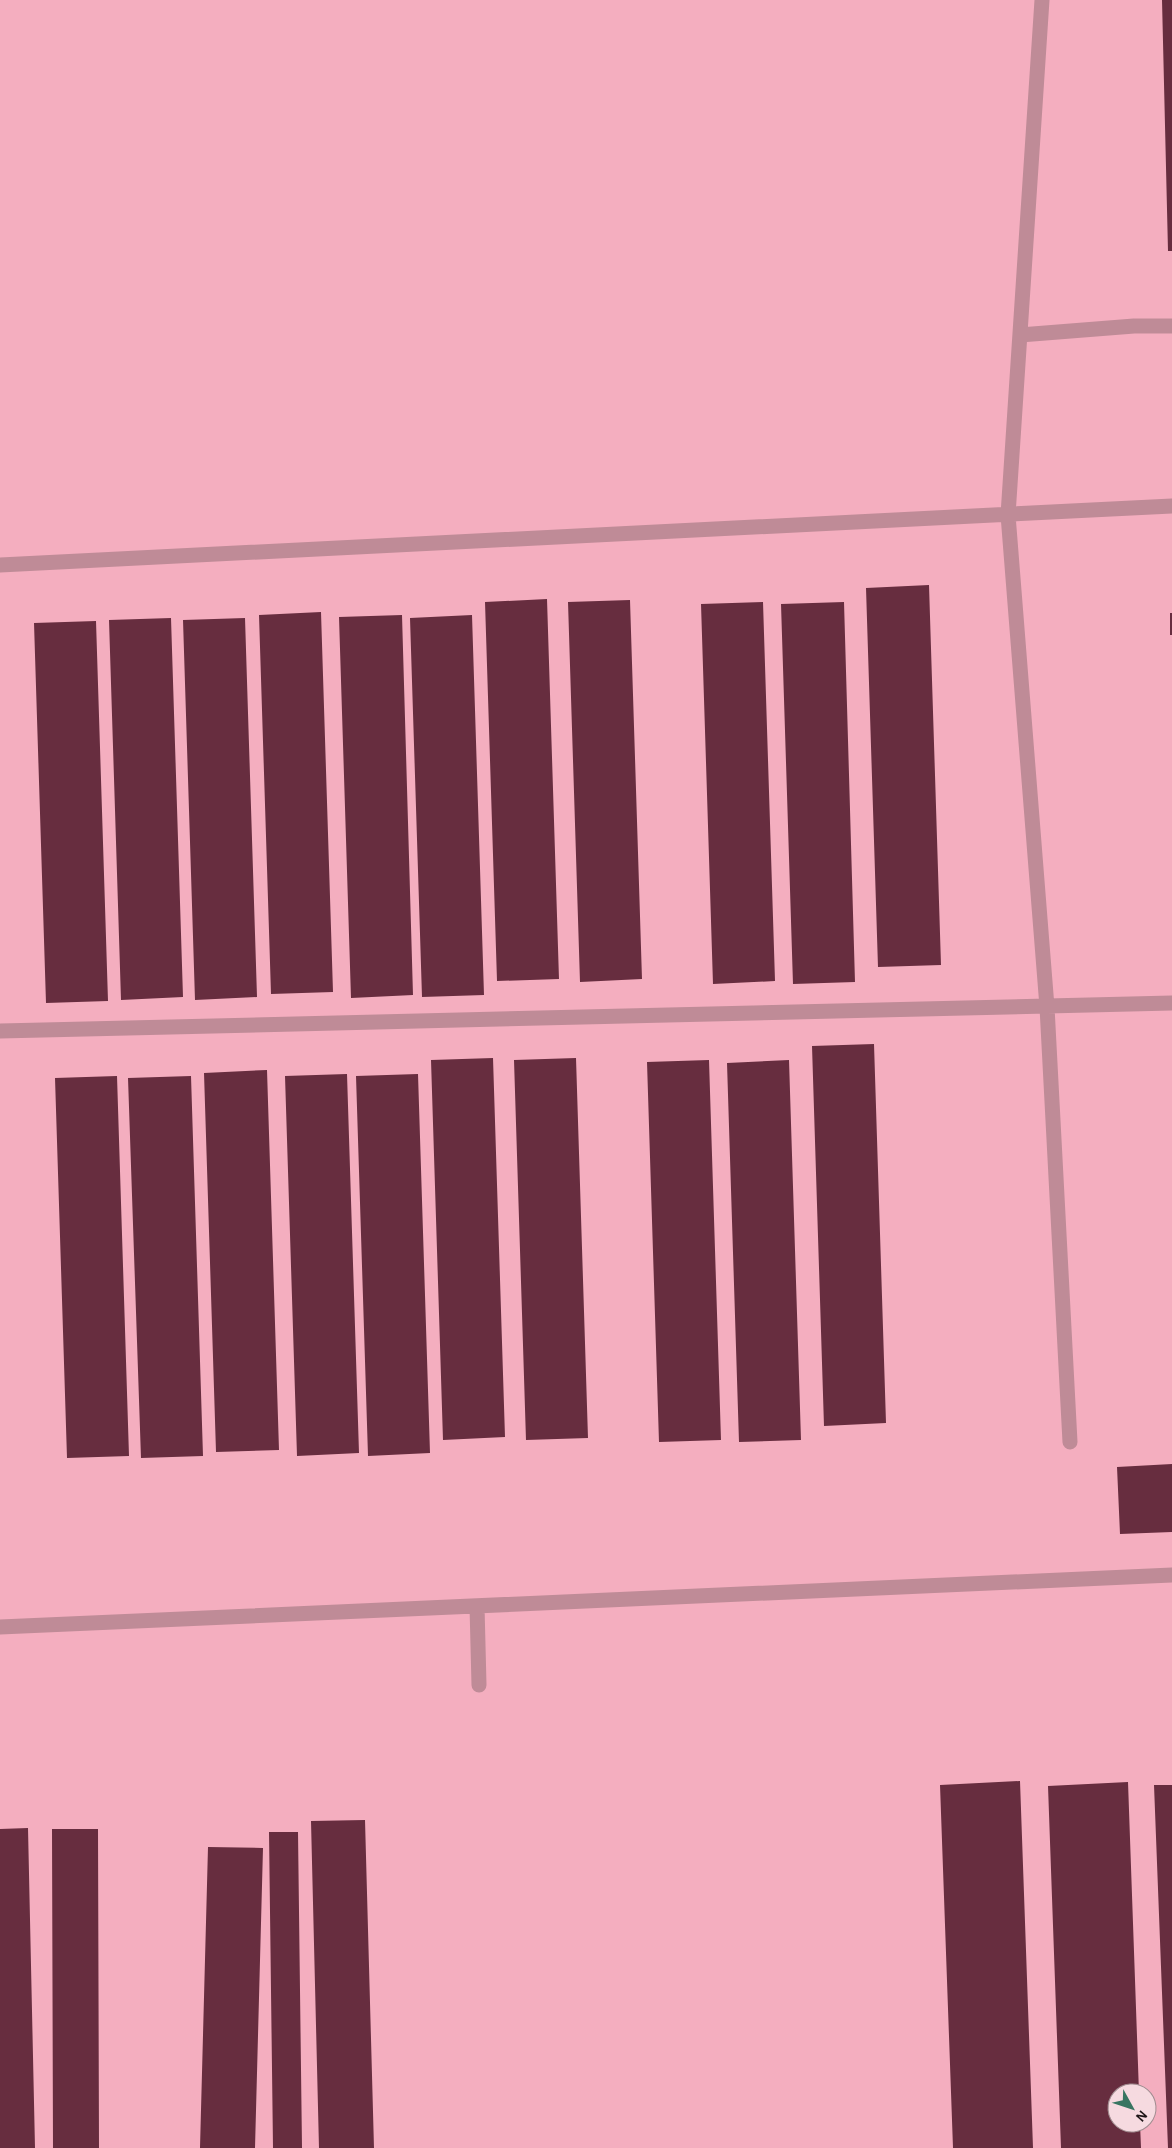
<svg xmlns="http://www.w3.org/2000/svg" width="1172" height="2148" viewBox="0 0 1172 2148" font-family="'Alegreya Sans',sans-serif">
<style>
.green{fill:#f4aebf;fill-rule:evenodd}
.building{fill:#672d3f}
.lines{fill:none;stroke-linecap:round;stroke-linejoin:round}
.minor{stroke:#bf8b97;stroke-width:15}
</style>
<rect width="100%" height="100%" fill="#f6dae0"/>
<path class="green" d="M0,0H1172V2148H0ZM1117,2093H1147V2123H1117Z"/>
<path class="building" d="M1162,0H1172V251H1168Z
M929,585L941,965L878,967L866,588Z
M547,599L559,979L497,981L485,602Z
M630,600L642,979L580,982L568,602Z
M763,602L775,981L713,984L701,604Z
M844,602L855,982L793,984L781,604Z
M321,612L333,992L271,994L259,615Z
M1170,613H1172V635H1170Z
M402,615L413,995L351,998L339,617Z
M472,615L484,995L422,997L410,618Z
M171,618L183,997L121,1000L109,620Z
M245,618L257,997L195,1000L183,620Z
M96,621L108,1001L46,1003L34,623Z
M874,1044L886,1423L824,1426L812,1046Z
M493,1058L505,1437L443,1440L431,1060Z
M576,1058L588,1438L526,1440L514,1060Z
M709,1060L721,1440L659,1442L647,1062Z
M789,1060L801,1440L739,1442L727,1063Z
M267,1070L279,1450L216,1452L204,1073Z
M347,1074L359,1453L297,1456L285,1076Z
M418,1074L430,1453L368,1456L356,1076Z
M117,1076L129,1456L67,1458L55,1078Z
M191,1076L203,1456L141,1458L128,1078Z
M1172,1464V1532L1120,1534L1117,1467Z
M1020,1781L1033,2148H953L940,1785Z
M1128,1782L1139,2093H1117V2123H1140L1141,2148H1061L1048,1786Z
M1154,1785H1172V2148H1168Z
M365,1820L374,2148H319L311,1821Z
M28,1828L35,2148H0V1829Z
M52,1829H98L99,2148H53Z
M269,1832H298L302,2148H273Z
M208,1847L263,1848L255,2148H200Z"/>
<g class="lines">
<path class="minor" d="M1042,0L1008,515L1047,1007L1070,1442
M1020,335L1134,326H1172
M0,565L1172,506
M0,1031L1172,1003
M477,1606L479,1685
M0,1627L1172,1575"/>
</g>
<g transform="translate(1132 2108) rotate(130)"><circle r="24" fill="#f6dae0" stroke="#a08c90"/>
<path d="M0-4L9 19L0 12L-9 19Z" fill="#387561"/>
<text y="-8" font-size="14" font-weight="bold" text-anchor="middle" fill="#1f1618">N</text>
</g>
</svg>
